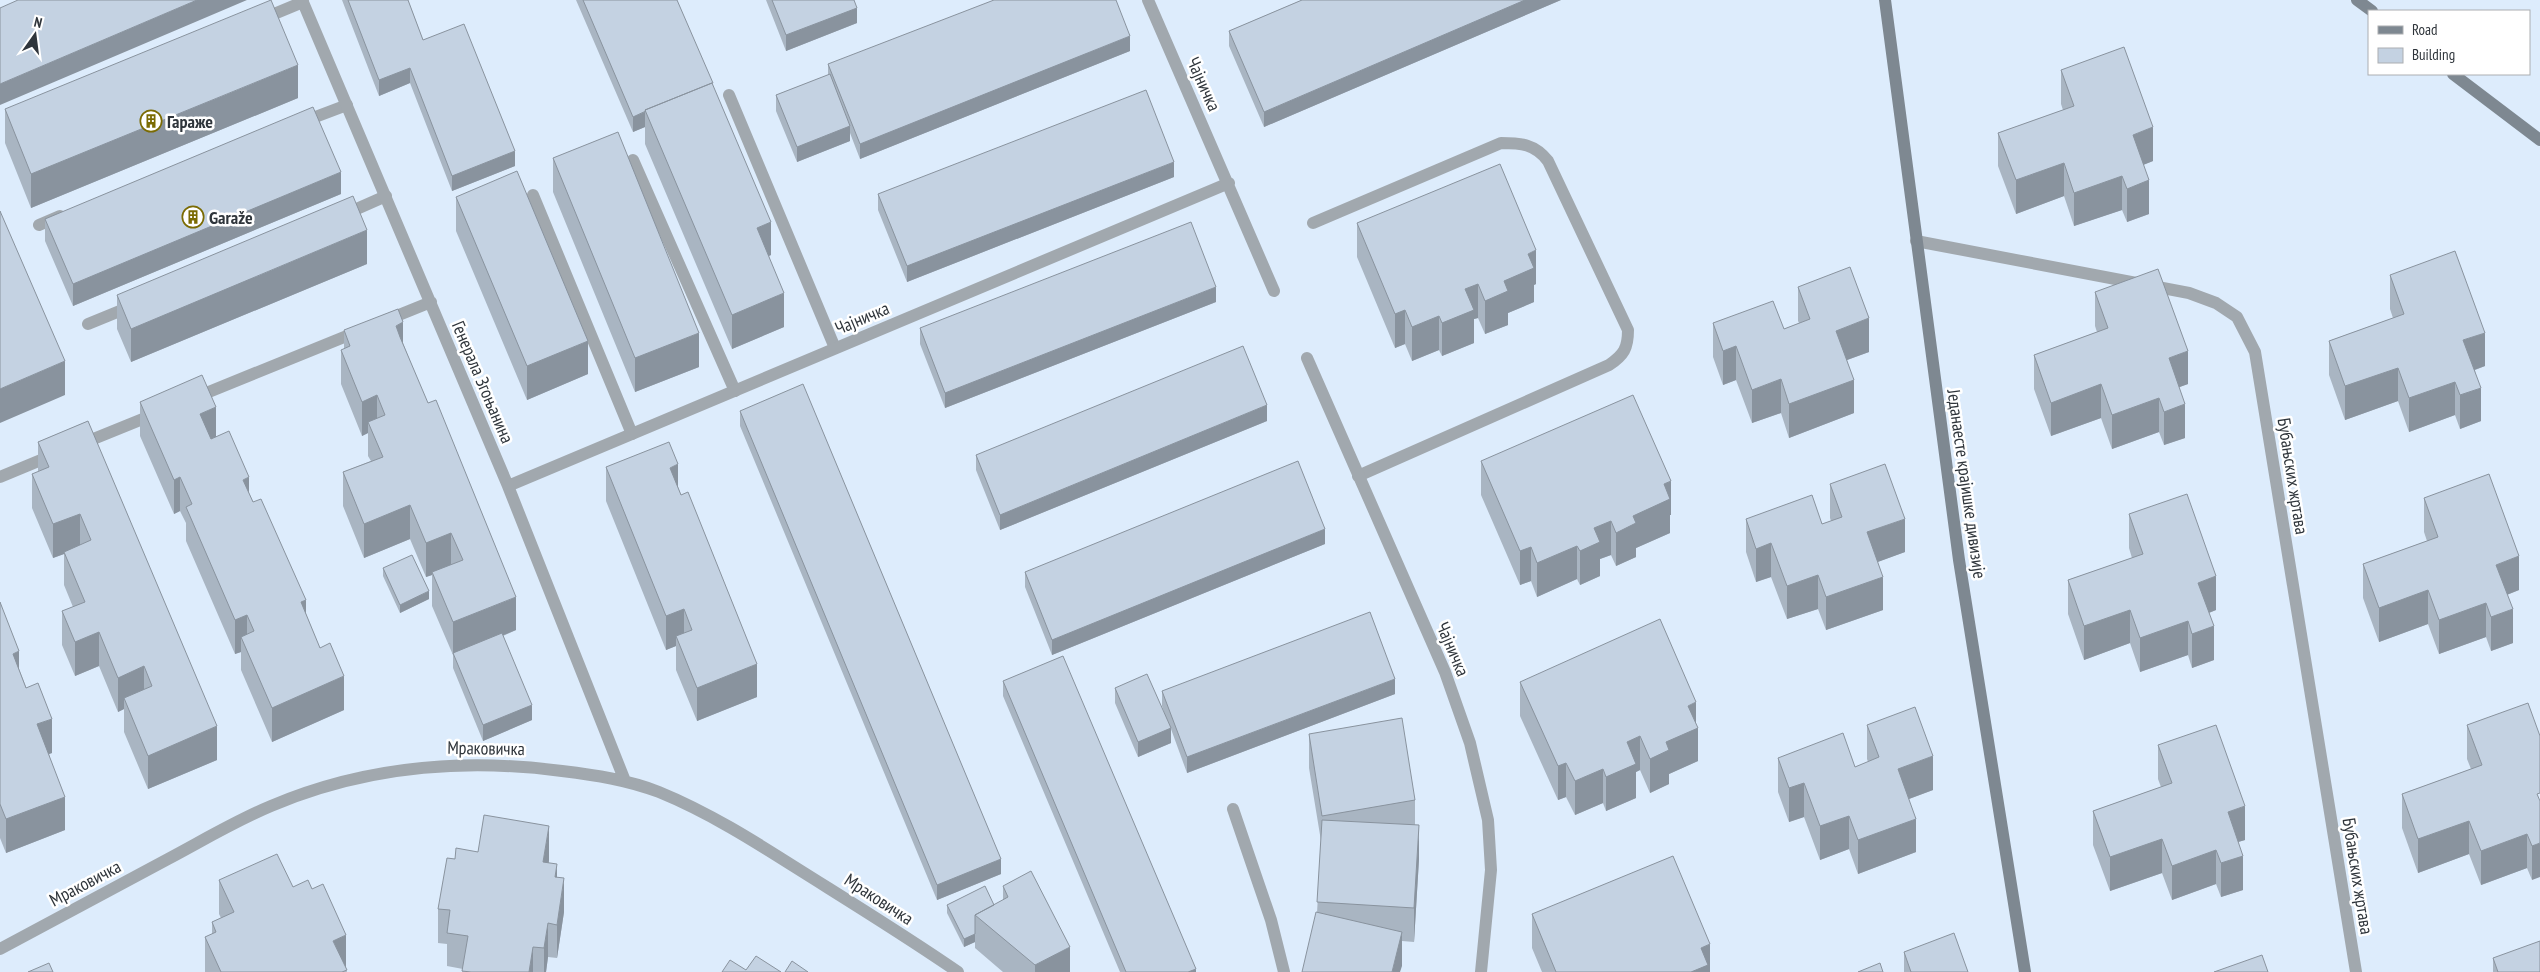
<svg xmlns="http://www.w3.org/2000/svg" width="2540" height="972" viewBox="0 0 2540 972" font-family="'PT Sans Narrow',sans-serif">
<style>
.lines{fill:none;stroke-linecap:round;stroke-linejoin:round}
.lane{stroke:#a1a8ae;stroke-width:12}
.street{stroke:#a1a8ae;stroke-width:12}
.secondary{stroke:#7e8891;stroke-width:12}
.wall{fill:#a9b5c2}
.shaded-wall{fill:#89939e}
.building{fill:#c4d2e2;stroke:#89939e}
.labels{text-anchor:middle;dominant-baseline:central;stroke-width:5;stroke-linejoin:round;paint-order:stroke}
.street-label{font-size:18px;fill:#2f353b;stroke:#fff}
.poi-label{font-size:18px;font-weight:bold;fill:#2f353b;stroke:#fff;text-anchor:start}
</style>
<rect width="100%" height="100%" fill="#ddecfc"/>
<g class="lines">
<path class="lane" d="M262,19L303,2
M729,95L835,348
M302,122L347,105
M633,160L735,391
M533,195L632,434
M343,215L386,196
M1313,223L1501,143C1521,143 1535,144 1548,161L1628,330C1628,348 1624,355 1609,365L1358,476
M39,225L60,216
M1916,241L2189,293L2216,303L2237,317L2255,352L2356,972
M88,324L132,306
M1233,809L1271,920L1284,972"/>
<path class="street" d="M302,0L508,486L625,781
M1148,0L1274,291
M384,321L431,302
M1307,358L1445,672L1470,743L1488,820L1491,870L1481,972
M194,398L359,331
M81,444L155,414
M0,477L53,455
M508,486L1229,183
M0,949C56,919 112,889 168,859C202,841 235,821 271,806C363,767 463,758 562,771C595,775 628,780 659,792C708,812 754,841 798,869C852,903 906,936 958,972"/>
<path class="secondary" d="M1885,0L1959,560L2025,972
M2357,0L2372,11
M2453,74L2540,140"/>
</g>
<path class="wall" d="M342,0H408L423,40L515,166L452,191L410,83L379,96Z
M576,0H677L771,255L769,256L784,327L732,349L645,144V127L633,132Z
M766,0H854L857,23L786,51Z
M1302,0H1561L1264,127L1229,46V31Z
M1130,51L860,159L850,133V141L797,162L776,111V95L828,75V64Z
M2061,70L2153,161L2143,165L2149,214L2127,222L2122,210L2074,226L2064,196L2016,214L1998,166V133L2063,110L2061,104Z
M298,98L31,208L5,143V109Z
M553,158L699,367L635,392L553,192Z
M1174,177L907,282L878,210V194Z
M341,194L73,306L45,241V219Z
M456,197L588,374L527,400L456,231Z
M1357,223L1536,284L1534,285V302L1508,313V325L1485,334L1478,318L1474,319V343L1442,356L1439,350L1412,361L1405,344L1395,348L1357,257Z
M367,264L131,362L117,329V295Z
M2390,275L2485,366L2475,370L2481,421L2460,429L2455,415L2409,432L2398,401L2345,420L2329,375V341L2393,318L2390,309Z
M1798,287L1869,352L1847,360L1854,413L1789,438L1781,413L1752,423L1736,380L1723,385L1713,357V323L1784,329L1799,323L1798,321Z
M2095,292L2188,384L2179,387L2185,438L2164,445L2159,432L2112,449L2101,418L2051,436L2034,389V355L2097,332L2095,326Z
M1216,302L945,408L920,344V328Z
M344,330L403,343L516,630L503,636L532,720L483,741L453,668V655L432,606V575L426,577L410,539L364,558L343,506V472L371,461L368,456V433L362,436L341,384V350L344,349Z
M140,402L216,437L249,493L306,614L344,710L272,742L241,670V652L235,654L186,541V523L180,511L174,514L140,436Z
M740,411L1001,874L937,900L740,426Z
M88,421L217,760L148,789L124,732V709L118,712L99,666L75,676L62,645V611L73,607L64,585V554L53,558L32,508V474L38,472V442Z
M1267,421L1000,530L976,470V455Z
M1481,461L1671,515H1670V533L1636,548V557L1616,566L1611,555L1600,559V576L1580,585L1577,579L1537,597L1531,581L1520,585L1481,495Z
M606,467L678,487L757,697L697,721L676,670V646L666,650L606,501Z
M1830,484L1905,552L1877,562L1883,610L1826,630L1818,609L1787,619L1771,577L1756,582L1746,552V519L1822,524L1831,521L1830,518Z
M2424,498L2519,590L2507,595L2513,643L2491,651L2486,637L2439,654L2428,624L2379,642L2363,598V564L2427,541L2424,532Z
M2129,514L2216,610L2209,613L2214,660L2192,668L2188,655L2140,672L2130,643L2084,660L2068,614V580L2132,558L2129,548Z
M1325,544L1052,655L1025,587V572Z
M383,568L429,599L400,613L383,576Z
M0,602L19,669L52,753L49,754L65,830L6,853L0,838Z
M1003,681L1196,972H1120L1003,696Z
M1520,682L1696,723L1698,761L1669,774V784L1650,793L1640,770L1636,772V798L1606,811L1603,803L1575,815L1566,797L1558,800L1520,716Z
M1115,688L1166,718L1162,706V691L1395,694L1187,773L1171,729V743L1138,757L1115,703Z
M1867,725L1933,790L1909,799L1916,852L1858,874L1849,849L1820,860L1804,817L1789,822L1778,792V758L1855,767L1868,762L1867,759Z
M2467,725L2540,736L2532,880L2527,868L2481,885L2469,854L2418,873L2402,828V794L2471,769L2467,759Z
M1309,734L1415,800V825L1419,859L1414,942L1402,941V966L1317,913L1321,841L1309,768Z
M2158,745L2245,840L2238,842L2243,890L2221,897L2216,884L2172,900L2162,873L2110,891L2093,845V811L2161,787L2158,779Z
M478,852L549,860V863L557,877L564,912L557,958L548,957L546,972H462L463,969L447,966V944L438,943V909L455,859Z
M219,880L293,887L346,969L347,972H205V937L212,934V922L221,918L219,914Z
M1003,886L1070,972H1003L975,948V942L964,947L947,913V905H994L1003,900Z
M1532,914L1710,972H1542L1532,948Z
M1904,952L1968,972H1904Z
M2493,958L2540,972H2493Z"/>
<path class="shaded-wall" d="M197,0H247L0,105V84Z
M1525,0H1561L1264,127V112Z
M857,8V23L786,51V35Z
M1130,36V51L860,159V144Z
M298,65V98L31,208V174Z
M410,68V83L379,96V80Z
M645,112V127L633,132V117Z
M850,126V141L797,162V147Z
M2153,127V161L2133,169V135Z
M515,151V166L452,191V176Z
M1174,162V177L907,282V266Z
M2064,163V196L2016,214V180Z
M341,172V194L73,306V284Z
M2122,176V210L2074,226V193Z
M2149,180V214L2127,222V189Z
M771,222V255L757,261V228Z
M367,230V264L131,362V329Z
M1536,250V284L1534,285V302L1508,313V325L1485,334V301L1528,254Z
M1478,284V318L1474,319V343L1442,356V323L1465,289Z
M1216,287V302L945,408V393Z
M784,293V327L732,349V315Z
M1405,310V344L1395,348V314Z
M1439,316V350L1412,361V327Z
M1869,318V352L1836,364V331Z
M403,322V356L396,326Z
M699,333V367L635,392V358Z
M2485,333V366L2463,374V340Z
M588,341V374L527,400V366Z
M1736,346V380L1723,385V351Z
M2188,351V384L2169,391V358Z
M65,361V395L0,423V389Z
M2398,368V401L2345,420V386Z
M1781,379V413L1752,423V390Z
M1854,380V413L1789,438V404Z
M2455,382V415L2409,432V398Z
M2101,384V418L2051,436V403Z
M2481,388V421L2460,429V395Z
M377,395V429L368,422V433L362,436V402Z
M2159,398V432L2112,449V415Z
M2185,404V438L2164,445V412Z
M1267,405V421L1000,530V515Z
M216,407V441L200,448V414Z
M678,464V498L670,468Z
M180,477V511L174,514V480Z
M249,477V511L243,480Z
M1671,481V515H1670V533L1636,548V557L1616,566V533L1664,484Z
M410,505V539L364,558V524Z
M80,514V548L64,552V554L53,558V524Z
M1905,519V552L1867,566V532Z
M1611,521V555L1600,559V576L1580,585V551L1594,528Z
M1325,529V544L1052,655V640Z
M451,533V567L432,572V575L426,577V543Z
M1771,543V577L1756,582V549Z
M1577,546V579L1537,597V563Z
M1531,547V581L1520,585V551Z
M2519,556V590L2496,599V565Z
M1818,575V609L1787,619V586Z
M2216,576V610L2198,617V583Z
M1883,577V610L1826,630V597Z
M2428,590V624L2379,642V608Z
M429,591V599L400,613V605Z
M516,597V630L454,655L453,653V622Z
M306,600V634L301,602Z
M2486,603V637L2439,654V620Z
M684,609V643L676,636V646L666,650V616Z
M2513,609V643L2491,651V617Z
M2130,610V643L2084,660V626Z
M247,615V649L241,637V652L235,654V620Z
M2188,621V655L2140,672V638Z
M2214,626V660L2192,668V634Z
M99,632V666L75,676V642Z
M19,651V685L13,654Z
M757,664V697L697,721V688Z
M144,666V700L124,698V709L118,712V678Z
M344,676V710L272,742V708Z
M1395,679V694L1187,773V757Z
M1696,702V728H1698V761L1669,774V784L1650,793V759L1666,742L1688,706Z
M532,705V720L483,741V725Z
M52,719V753L37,758V724Z
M217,726V760L148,789V756Z
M1171,728V743L1138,757V742Z
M1640,736V770L1636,772V798L1606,811V777L1627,742Z
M1933,756V790L1898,803V769Z
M1566,763V797L1558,800V766Z
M1603,769V803L1575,815V781Z
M1804,783V817L1789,822V788Z
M65,797V830L6,853V819Z
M2245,806V840L2228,845V812Z
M1849,816V849L1820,860V826Z
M1916,819V852L1858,874V840Z
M2469,821V854L2418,873V839Z
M1419,825V859L1414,942V908Z
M549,826V860L543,896V862Z
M2527,834V868L2481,885V851Z
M2162,839V873L2110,891V857Z
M2540,843V877L2532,880V846Z
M2216,850V884L2172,900V866Z
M2243,856V890L2221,897V863Z
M1001,859V874L937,900V885Z
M557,864V898L555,877Z
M564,878V912L557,958V925Z
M548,923V957L546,972H544V948Z
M1402,932V966L1400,972H1392Z
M975,934V942L964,947V939Z
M346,935V969L333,941Z
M1710,944V972H1691L1701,948Z
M533,947V972H529Z
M1070,947V972H1035V965Z
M1196,969V972H1188Z"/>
<path class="building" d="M18,0H197L0,84V8Z
M271,0L298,65L31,174L5,109Z
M348,0H408L423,40L464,24L515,151L452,176L410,68L379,80Z
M583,0H677L713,83H712L645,110L646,111L633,117Z
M772,0H854L857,8L786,35Z
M994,0H1116L1130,36L860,144L828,64Z
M1302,0H1525L1264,112L1229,31Z
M2124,47L2153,127L2133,135L2149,180L2127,189L2122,176L2074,193L2064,163L2016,180L1998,133L2074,106L2061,70Z
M830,74L850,126L797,147L776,95Z
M712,83L771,222L757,228L784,293L732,315L645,110Z
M1146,90L1174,162L907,266L878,194Z
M313,107L341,172L73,284L45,219Z
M618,132L699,333L635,358L553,158Z
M1500,164L1536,250L1528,254L1534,268L1504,281L1508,291L1485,301L1478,284L1465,289L1474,310L1442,323L1439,316L1412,327L1405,310L1395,314L1357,223Z
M517,171L588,341L527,366L456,197Z
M353,196L367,230L131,329L117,295Z
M0,211L65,361L0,389Z
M1191,222L1216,287L945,393L920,328Z
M2455,251L2485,333L2463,340L2481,388L2460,395L2455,382L2409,398L2398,368L2345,386L2329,341L2404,314L2390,275Z
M1850,267L1869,318L1836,331L1854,380L1789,404L1781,379L1752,390L1736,346L1723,351L1713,323L1773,301L1784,329L1810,319L1798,287Z
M2158,269L2188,351L2169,358L2185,404L2164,412L2159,398L2112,415L2101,384L2051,403L2034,355L2108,328L2095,292Z
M398,309L403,322L396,326L400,337L428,403L436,400L516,597L453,622L432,572L463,560L451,533L426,543L410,505L364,524L343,472L383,457L368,422L385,415L377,395L362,402L341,350L350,346L344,330Z
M1243,346L1267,405L1000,515L976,455Z
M202,375L216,407L200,414L211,439L229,431L249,477L243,480L253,502L261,499L306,600L301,602L320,648L330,643L344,676L272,708L241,637L254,631L247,615L235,620L186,507L192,504L180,477L174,480L140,402Z
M803,384L1001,859L937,885L740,411Z
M1633,395L1671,481L1664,484L1670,499L1633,516L1636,523L1616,533L1611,521L1594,528L1600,542L1580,551L1577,546L1537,563L1531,547L1520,551L1481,461Z
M88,421L217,726L148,756L124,698L152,686L144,666L118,678L99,632L75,642L62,611L85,602L64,552L91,540L80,514L53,524L32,474L49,467L38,442Z
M669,442L678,464L670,468L681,495L688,492L757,664L697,688L676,636L692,630L684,609L666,616L606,467Z
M1298,461L1325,529L1052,640L1025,572Z
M1885,464L1905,519L1867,532L1883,577L1826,597L1818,575L1787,586L1771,543L1756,549L1746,519L1812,495L1822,524L1842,517L1830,484Z
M2489,474L2519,556L2496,565L2513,609L2491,617L2486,603L2439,620L2428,590L2379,608L2363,564L2438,537L2424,498Z
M2187,494L2216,576L2198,583L2214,626L2192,634L2188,621L2140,638L2130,610L2084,626L2068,580L2143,554L2129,514Z
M412,555L429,591L400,605L383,568Z
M0,602L19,651L13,654L26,688L38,683L52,719L37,724L65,797L6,819L0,804Z
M1370,612L1395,679L1187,757L1162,691Z
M1660,619L1696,702L1688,706L1698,728L1666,742L1669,750L1650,759L1640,736L1627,742L1636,764L1606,777L1603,769L1575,781L1566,763L1558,766L1520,682Z
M502,633L532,705L483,725L453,653Z
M1063,656L1196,969L1188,972H1126L1003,681Z
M1147,674L1171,728L1138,742L1115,688Z
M2528,703L2540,736V793L2537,794L2540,801V843L2532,846L2527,834L2481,851L2469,821L2418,839L2402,794L2482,765L2467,725Z
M1915,707L1933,756L1898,769L1916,819L1858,840L1849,816L1820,826L1804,783L1789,788L1778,758L1843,733L1855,767L1879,757L1867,725Z
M1402,718L1415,800L1322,816L1309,734Z
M2216,725L2245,806L2228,812L2243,856L2221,863L2216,850L2172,866L2162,839L2110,857L2093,811L2172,783L2158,745Z
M484,815L549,826L543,862L557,864L555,877L564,878L557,925L548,923L544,948L533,947L529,972H471L462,971L468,936L447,933L450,910L438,909L447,858L455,859L456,848L478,852Z
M1322,820L1419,825L1414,908L1317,902Z
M277,854L293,887L308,880L312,889L323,884L346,935L333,941L347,970L342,972H221L205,937L216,932L212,922L234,912L219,880Z
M1673,856L1710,944L1701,948L1708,965L1691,972H1556L1532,914Z
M1031,871L1070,947L1035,965L975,915L1008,897L1003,886Z
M985,886L994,905L975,915V934L964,939L947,905Z
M1316,912L1402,932L1392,972H1302Z
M1954,933L1968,972H1911L1904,952Z
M2540,941V972H2498L2493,958Z
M2262,955L2268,972H2214Z
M756,956L781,972H722L730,960L746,970Z
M792,961L808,972H785Z
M49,963L53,972H28Z
M1880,963L1883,972H1858Z"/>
<defs>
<g id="building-ring" transform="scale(1.125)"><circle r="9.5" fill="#fff" stroke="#7b6b03" stroke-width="1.5"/><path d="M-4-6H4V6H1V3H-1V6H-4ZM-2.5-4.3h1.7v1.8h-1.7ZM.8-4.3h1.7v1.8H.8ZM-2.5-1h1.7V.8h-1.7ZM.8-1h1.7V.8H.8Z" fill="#7b6b03"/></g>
</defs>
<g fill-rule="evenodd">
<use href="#building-ring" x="151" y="121"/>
<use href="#building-ring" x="193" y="217"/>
</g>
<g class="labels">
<g class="street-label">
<text transform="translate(1204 84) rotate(66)">Чајничка</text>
<text transform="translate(862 318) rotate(-23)">Чајничка</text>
<text transform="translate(483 382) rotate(67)">Генерала Згоњанина</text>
<text transform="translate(2293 476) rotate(81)">Бубањских жртава</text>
<text transform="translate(1967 484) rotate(82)">Једанаесте крајишке дивизије</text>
<text transform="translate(1453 649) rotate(67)">Чајничка</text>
<text transform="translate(486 748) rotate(1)">Мраковичка</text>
<text transform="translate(2358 876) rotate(81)">Бубањских жртава</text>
<text transform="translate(85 883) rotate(-28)">Мраковичка</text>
<text transform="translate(879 899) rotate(33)">Мраковичка</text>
</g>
<g class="poi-label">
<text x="167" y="121">Гараже</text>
<text x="209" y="217">Garaže</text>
</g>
</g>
<rect x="2368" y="10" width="162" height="65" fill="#ffffff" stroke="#acaeb1"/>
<rect x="2378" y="26" width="25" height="8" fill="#7e8891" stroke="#acaeb1"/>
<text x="2412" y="35" font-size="15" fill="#2f353b">Road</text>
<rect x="2378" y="48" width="25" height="15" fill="#c4d2e2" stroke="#acaeb1"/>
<text x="2412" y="60" font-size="15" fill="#2f353b">Building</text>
<g transform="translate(35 35) rotate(14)" stroke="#ffffff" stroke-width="4" paint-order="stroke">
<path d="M0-4L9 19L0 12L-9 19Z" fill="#2f353b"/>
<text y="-8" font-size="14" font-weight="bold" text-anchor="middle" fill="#2f353b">N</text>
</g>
</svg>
